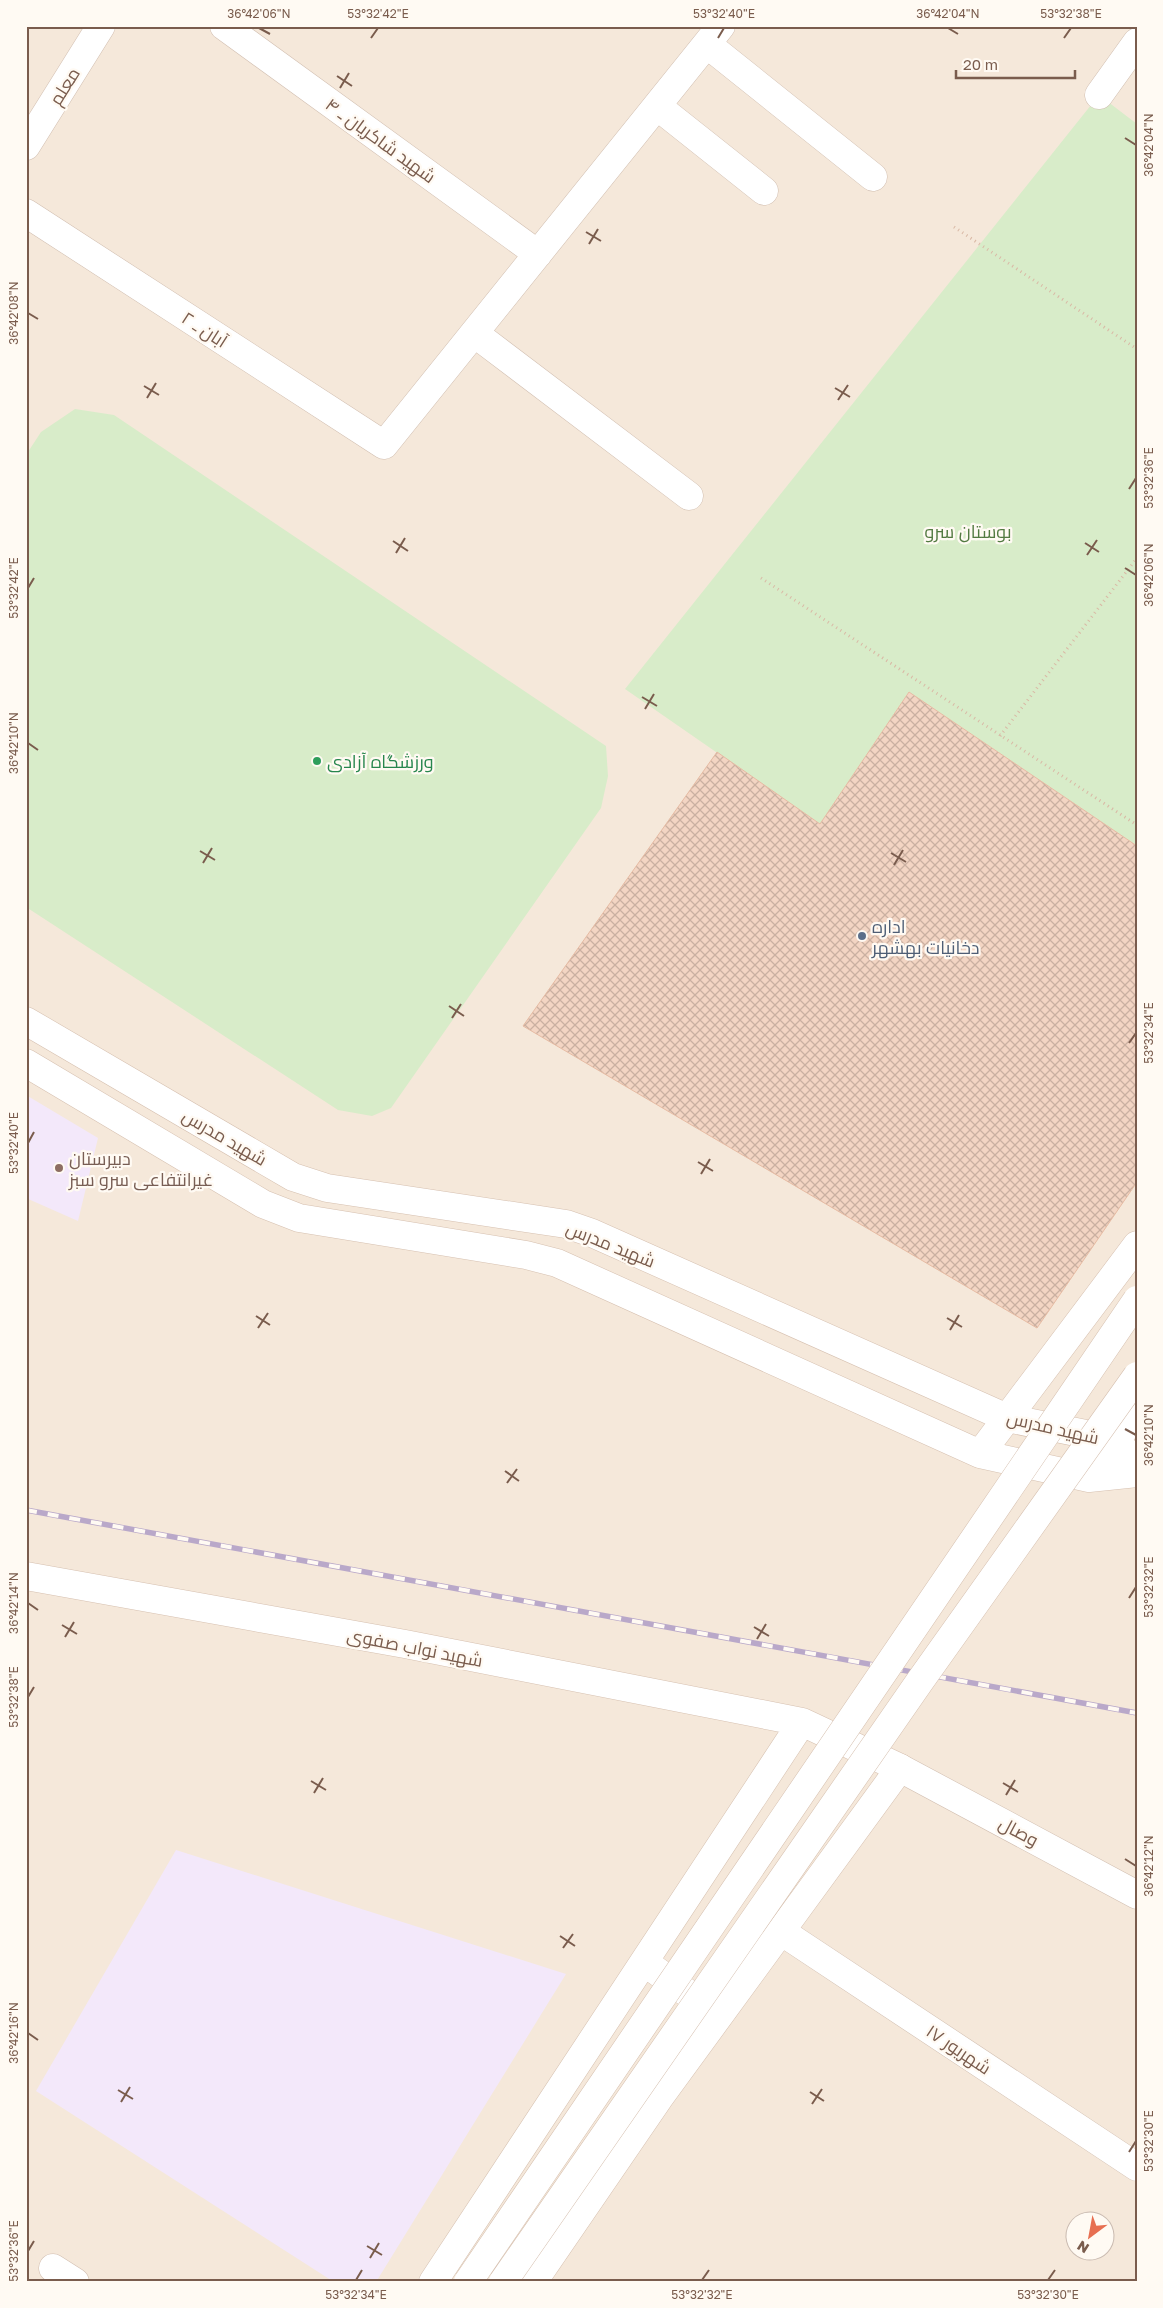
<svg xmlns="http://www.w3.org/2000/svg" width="1163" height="2308" viewBox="0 0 1163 2308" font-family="'Golos Text',Cairo,sans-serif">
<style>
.residential{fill:#f5e8da;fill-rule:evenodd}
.education{fill:#f3e8fa}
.green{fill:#d8ecc9}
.building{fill:url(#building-cross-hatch);stroke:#e6bba3}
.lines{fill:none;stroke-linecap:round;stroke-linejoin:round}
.street-casing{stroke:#d1beb0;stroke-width:29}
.secondary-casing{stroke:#d6c0b0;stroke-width:29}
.path{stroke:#d9b8a5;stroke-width:3;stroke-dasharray:1 4;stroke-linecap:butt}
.street{stroke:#fff;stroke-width:28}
.secondary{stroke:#fff;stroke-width:28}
.rail-casing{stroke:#b9a8c9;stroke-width:5.5}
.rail{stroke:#fffaf3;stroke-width:4;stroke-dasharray:11;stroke-linecap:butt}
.secondary-bridge-casing{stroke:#d6c0b0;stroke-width:29;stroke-linecap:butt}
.secondary-bridge{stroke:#fff;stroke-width:28}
.ticks{fill:none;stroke:#7a5c4d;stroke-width:2}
.leisure-dot{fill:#2e9e5b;stroke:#fffaf3;stroke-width:2}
.service-dot{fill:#5c6f8a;stroke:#fffaf3;stroke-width:2}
.education-dot{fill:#8d6e63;stroke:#fffaf3;stroke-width:2}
.labels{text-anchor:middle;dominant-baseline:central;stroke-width:4.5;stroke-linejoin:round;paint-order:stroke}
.street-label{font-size:18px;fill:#7a5c4d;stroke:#fffaf3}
.park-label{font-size:18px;fill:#537a41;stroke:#fffaf3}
.leisure-label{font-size:18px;fill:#27864d;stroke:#fffaf3;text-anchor:start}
.service-label{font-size:18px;fill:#4e5e75;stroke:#fffaf3;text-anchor:start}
.education-label{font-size:18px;fill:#785e54;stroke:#fffaf3;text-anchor:start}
.neatline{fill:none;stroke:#7a5c4d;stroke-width:2}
.ticks-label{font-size:12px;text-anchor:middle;fill:#7a5c4d}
</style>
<defs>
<pattern id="building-cross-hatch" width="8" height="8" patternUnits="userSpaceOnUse" patternTransform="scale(1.25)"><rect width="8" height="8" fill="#f3d5c3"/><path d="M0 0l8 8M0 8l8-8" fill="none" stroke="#cab0a1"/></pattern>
</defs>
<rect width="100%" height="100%" fill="#fdf6ec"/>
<path class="residential" d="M26,26H1137V2282H26ZM1076,2220H1106V2250H1076Z"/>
<path class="education" d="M26,1095L98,1138L78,1221L26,1198Z
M176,1850L566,1974L376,2282H334L36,2091Z"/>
<path class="green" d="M1099,95L1137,124V846L909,692L820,824L625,689Z
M75,409L114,415L606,746L608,776L601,808L391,1108L372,1116L338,1110L26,907V455L41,432Z"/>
<path class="building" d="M909,692L1137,846V1182L1037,1328L523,1026L717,752L820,824Z"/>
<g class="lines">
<g class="street-casing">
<path id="street" d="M224,26L538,254
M708,45L873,177
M1099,95L1137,42
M657,106L764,191
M26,146L101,26
M26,213L384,445L721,26
M474,333L689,496
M900,1768L1137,1895
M782,1932L1137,2167
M53,2268L75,2282"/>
</g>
<g class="secondary-casing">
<path id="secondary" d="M26,1021L293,1177L327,1188L566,1224L592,1233L1007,1418L1115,1440L1137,1464
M26,1063L263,1204L299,1218L526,1255L557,1263L980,1454L1089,1478L1137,1473
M980,1454L1137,1245
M1104,1456L1137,1412
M26,1576L405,1644L802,1722L900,1768L659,2098L533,2282
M644,1962L718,2015
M433,2282L802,1722"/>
</g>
<path class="path" d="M954,227L1137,349
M761,578L1137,825
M1000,736L1137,558"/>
<use href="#street" class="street"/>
<use href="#secondary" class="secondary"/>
<g class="rail-casing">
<path id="rail" d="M26,1510L1137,1713"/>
</g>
<use href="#rail" class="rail"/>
<g class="secondary-bridge-casing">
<path id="secondary-bridge" d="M468,2282L1137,1300
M503,2282L920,1681L1137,1376"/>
</g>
<use href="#secondary-bridge" class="secondary-bridge"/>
</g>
<path class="ticks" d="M259,28L270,34M948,28L958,34M371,38L378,28M718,38L724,28M1064,38L1071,28M337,76L352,86M340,88L349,73M1125,138L1136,145M586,232L601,241M589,244L598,229M28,313L38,319M144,386L159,395M835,388L850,397M147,398L156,383M838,400L848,385M1129,489L1136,478M393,541L408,551M1085,543L1099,552M396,553L405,538M1087,555L1097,540M1125,568L1136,575M28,588L34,578M642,697L657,706M645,709L654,694M28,743L38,750M200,851L215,860M891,853L906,862M203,863L212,848M894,865L903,850M449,1006L464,1016M452,1018L461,1004M1129,1043L1136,1033M28,1143L34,1132M698,1162L713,1171M701,1174L710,1159M256,1316L270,1325M947,1318L962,1327M258,1328L268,1313M950,1330L959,1315M1125,1429L1136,1435M505,1471L519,1481M507,1483L517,1469M1129,1598L1136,1587M28,1603L38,1610M62,1625L77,1634M754,1627L769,1636M65,1637L74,1622M757,1639L766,1624M28,1697L34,1687M311,1781L326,1790M1003,1783L1018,1792M314,1793L323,1778M1006,1795L1015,1780M1125,1859L1136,1866M560,1936L575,1946M563,1948L573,1934M28,2033L38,2040M118,2090L133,2099M810,2092L824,2101M121,2102L130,2087M812,2104L822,2089M1129,2152L1136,2141M367,2246L382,2255M28,2251L34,2241M370,2258L379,2243M356,2280L362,2270M702,2280L709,2270M1048,2280L1055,2270"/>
<circle class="leisure-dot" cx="317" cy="761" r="5"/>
<circle class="service-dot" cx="862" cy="936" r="5"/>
<circle class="education-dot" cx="59" cy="1168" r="5"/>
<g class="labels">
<g class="street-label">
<text transform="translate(64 86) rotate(-58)">معلم</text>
<text transform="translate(381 140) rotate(36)">شهید شاکریان ـ ۴</text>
<text transform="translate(205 329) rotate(33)">آبان ـ ۲</text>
<text transform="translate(225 1137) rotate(30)">شهید مدرس</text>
<text transform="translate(611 1244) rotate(22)">شهید مدرس</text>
<text transform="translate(1053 1427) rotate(13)">شهید مدرس</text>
<text transform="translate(415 1647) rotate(11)">شهید نواب صفوی</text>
<text transform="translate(1019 1831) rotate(28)">وصال</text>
<text transform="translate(959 2049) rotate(34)">۱۷ شهریور</text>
</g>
<g class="park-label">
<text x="968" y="531">بوستان سرو</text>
</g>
<g class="leisure-label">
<text x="327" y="761">ورزشگاه آزادی</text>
</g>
<g class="service-label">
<text x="872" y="926">اداره<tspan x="872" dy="21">دخانیات بهشهر</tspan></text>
</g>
<g class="education-label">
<text x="69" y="1158">دبیرستان<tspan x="69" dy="21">غیرانتفاعی سرو سبز</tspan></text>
</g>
</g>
<rect width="1163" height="2308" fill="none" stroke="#fffaf3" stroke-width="55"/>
<g transform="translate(1090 2236) rotate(212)"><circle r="24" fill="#fffaf3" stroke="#cabbb1"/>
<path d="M0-4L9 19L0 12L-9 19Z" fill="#e76f51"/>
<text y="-8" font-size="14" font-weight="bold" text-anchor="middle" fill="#7a5c4d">N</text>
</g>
<path d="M956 70v8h119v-8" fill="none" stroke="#7a5c4d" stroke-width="2.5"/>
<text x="963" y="70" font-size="15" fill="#7a5c4d" stroke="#fffaf3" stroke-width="4" paint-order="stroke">20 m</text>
<rect x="28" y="28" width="1108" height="2252" class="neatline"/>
<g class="ticks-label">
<text x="259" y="18">36°42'06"N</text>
<text x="378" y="18">53°32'42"E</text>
<text x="724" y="18">53°32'40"E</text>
<text x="948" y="18">36°42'04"N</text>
<text x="1071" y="18">53°32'38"E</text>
<text transform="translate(1149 145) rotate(-90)" y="4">36°42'04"N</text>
<text transform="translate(14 313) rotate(-90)" y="4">36°42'08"N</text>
<text transform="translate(1149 478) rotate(-90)" y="4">53°32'36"E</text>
<text transform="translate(1149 575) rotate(-90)" y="4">36°42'06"N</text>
<text transform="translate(14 588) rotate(-90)" y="4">53°32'42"E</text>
<text transform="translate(14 743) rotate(-90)" y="4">36°42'10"N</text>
<text transform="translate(1149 1033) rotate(-90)" y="4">53°32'34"E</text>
<text transform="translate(14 1143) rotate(-90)" y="4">53°32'40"E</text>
<text transform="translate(1149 1435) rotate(-90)" y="4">36°42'10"N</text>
<text transform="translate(1149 1587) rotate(-90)" y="4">53°32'32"E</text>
<text transform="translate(14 1603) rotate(-90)" y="4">36°42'14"N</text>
<text transform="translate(14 1697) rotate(-90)" y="4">53°32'38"E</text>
<text transform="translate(1149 1866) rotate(-90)" y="4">36°42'12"N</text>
<text transform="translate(14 2033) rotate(-90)" y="4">36°42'16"N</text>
<text transform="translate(1149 2141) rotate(-90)" y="4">53°32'30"E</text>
<text transform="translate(14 2251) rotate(-90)" y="4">53°32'36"E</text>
<text x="356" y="2299">53°32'34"E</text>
<text x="702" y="2299">53°32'32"E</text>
<text x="1048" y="2299">53°32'30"E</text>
</g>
</svg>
